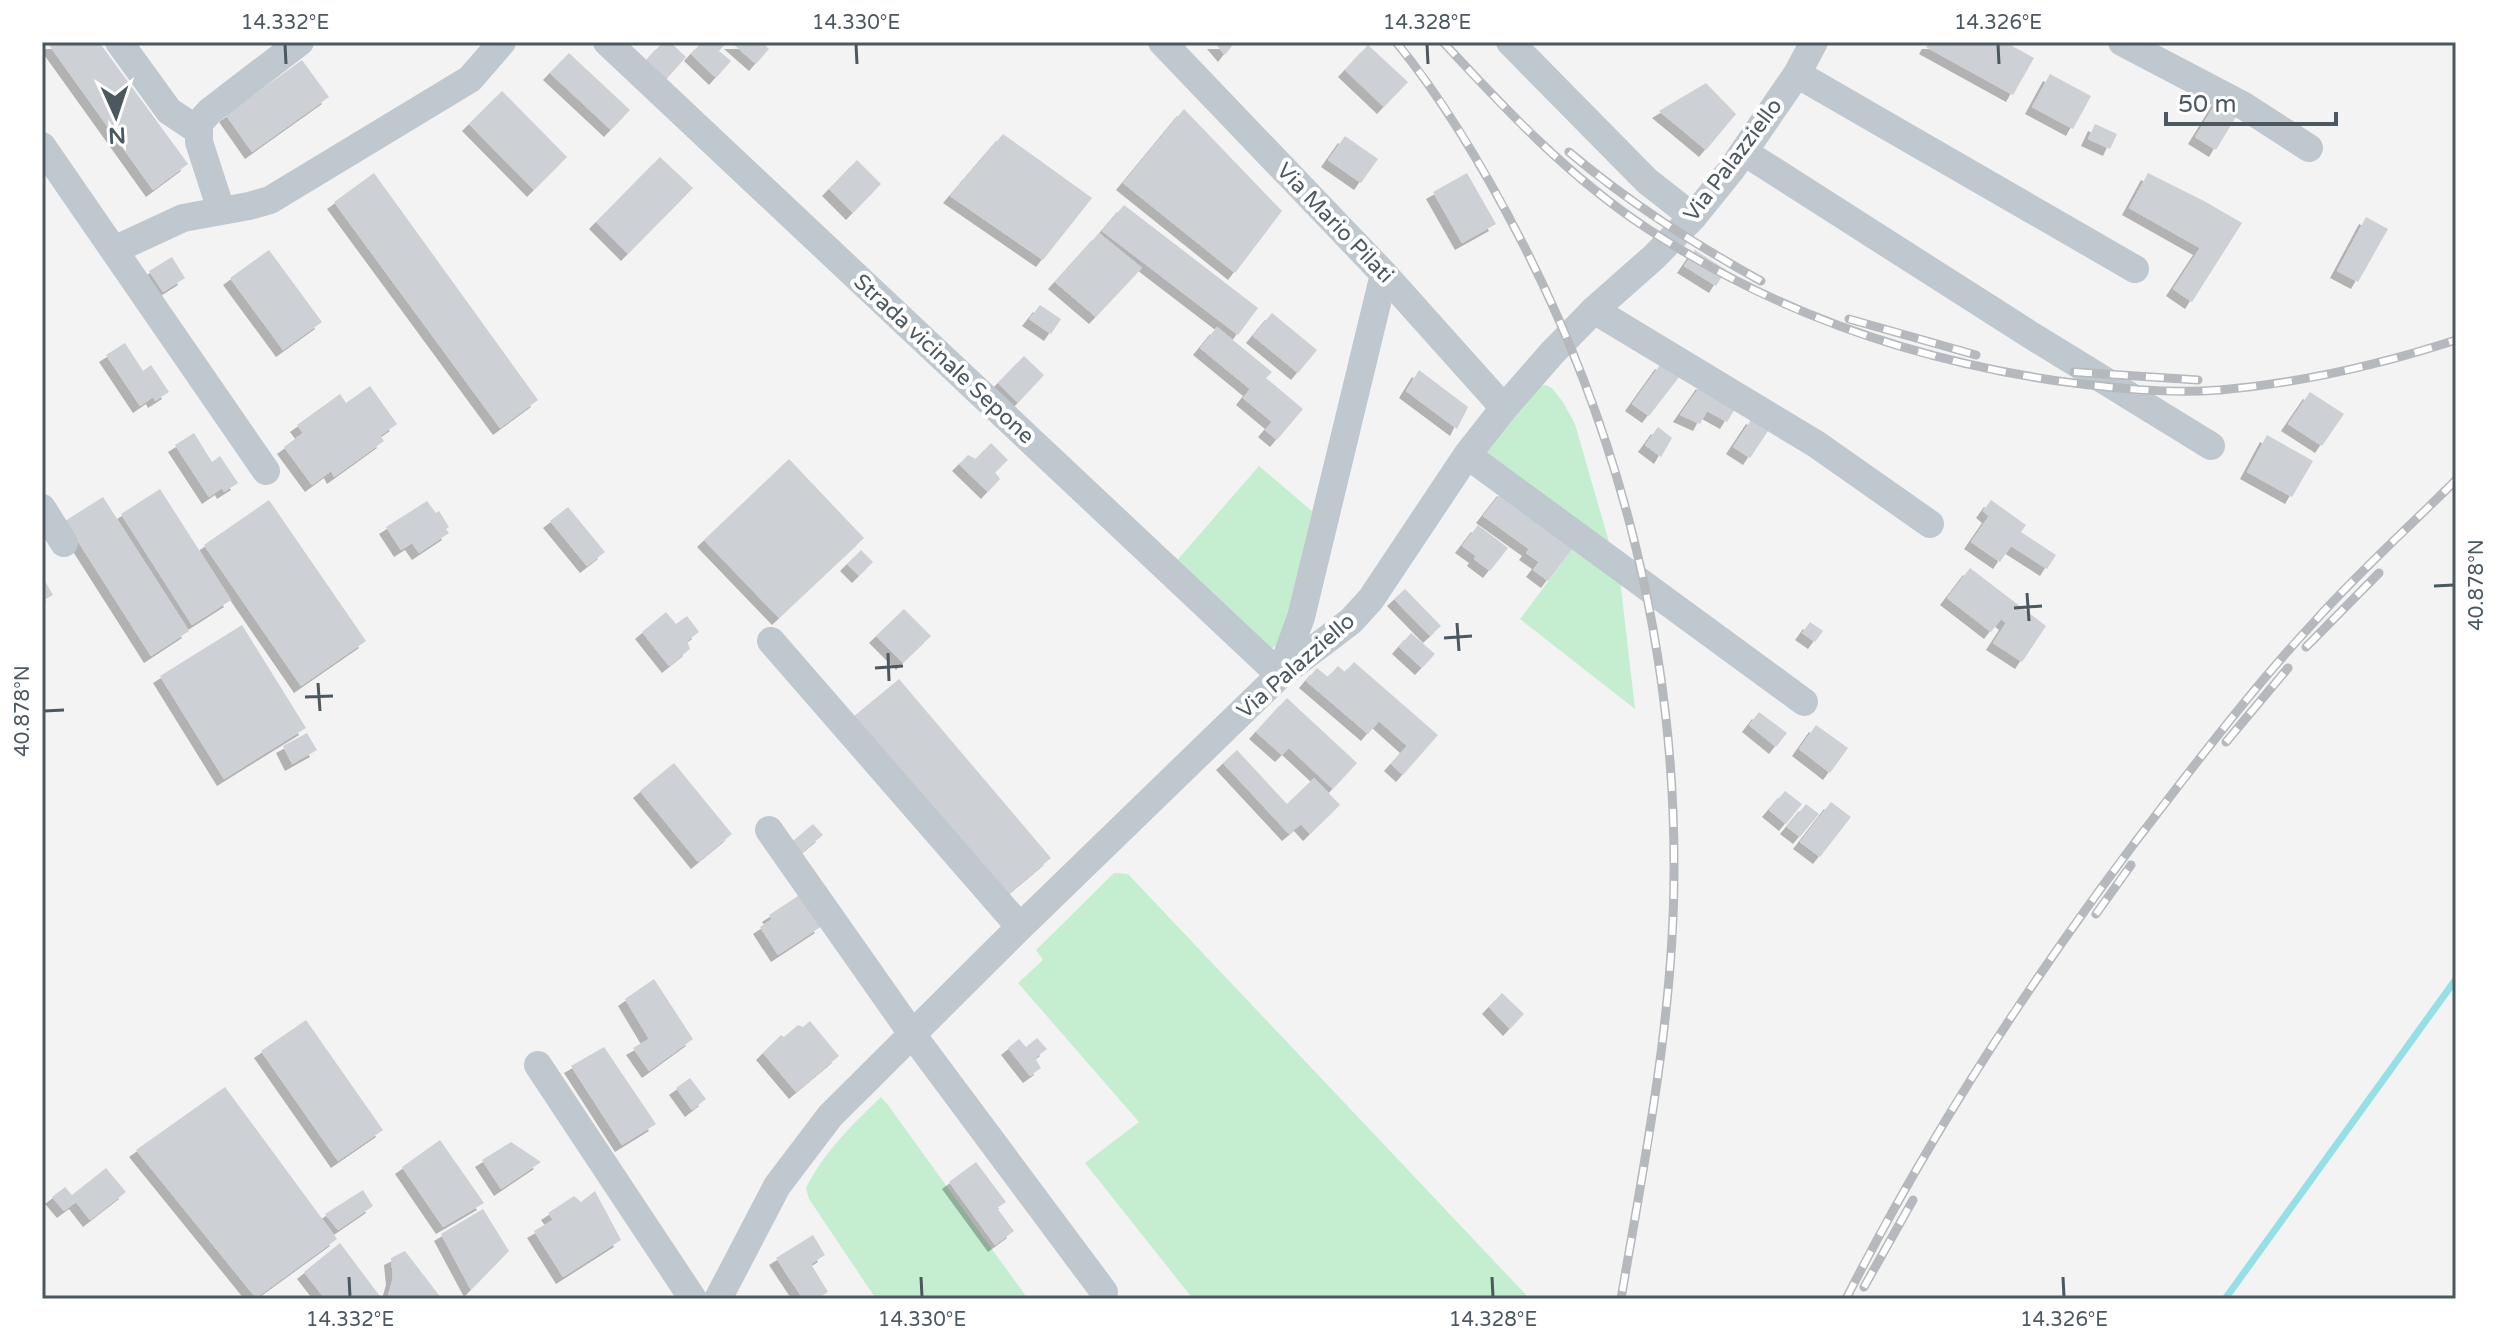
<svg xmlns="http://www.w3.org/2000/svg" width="2498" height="1341" viewBox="0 0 2498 1341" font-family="'Varela Round',sans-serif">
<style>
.green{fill:#c5eed1}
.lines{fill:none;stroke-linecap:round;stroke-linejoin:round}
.stream{stroke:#96dfe7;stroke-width:7}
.building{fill:#cdd0d4;filter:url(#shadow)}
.minor{stroke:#bfc8ce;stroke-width:28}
.rail-casing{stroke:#b5b8bc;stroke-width:9}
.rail{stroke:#fff;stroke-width:6;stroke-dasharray:18;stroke-linecap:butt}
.ticks{fill:none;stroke:#4b585f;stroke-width:3}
.labels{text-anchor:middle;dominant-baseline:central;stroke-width:8;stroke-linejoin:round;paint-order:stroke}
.street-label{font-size:22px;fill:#4b585f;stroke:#fff}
.neatline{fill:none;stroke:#4b585f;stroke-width:3}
.ticks-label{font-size:20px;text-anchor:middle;fill:#4b585f}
</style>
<defs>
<filter id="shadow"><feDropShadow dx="-7" dy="7" stdDeviation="0" flood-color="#0004"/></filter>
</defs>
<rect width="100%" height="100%" fill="#f4f3f3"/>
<path class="green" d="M1546,385L1552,388L1563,402L1575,424L1609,542L1478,458L1538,386Z
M1259,466L1312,511L1283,633L1278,644L1271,649L1173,565Z
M1576,544L1620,579L1635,709L1520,619Z
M1114,873L1128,874L1530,1299H1193L1085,1163L1139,1122L1018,983L1043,960L1036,950Z
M881,1097L888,1105L1028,1299H876L809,1199L806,1188C824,1152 852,1125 881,1097Z"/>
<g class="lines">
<path class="stream" d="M2225,1299L2456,979"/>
</g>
<path class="building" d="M47,42H99L188,164L153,190Z
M663,42H670L686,57L663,83L643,64Z
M702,42H727L719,51L731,61L716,78L691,54Z
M731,42H762L769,49L756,64Z
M1214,42H1235L1225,55Z
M1929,42H2005L2034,58L2013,95L1926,47Z
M1368,45L1408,82L1384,107L1345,70Z
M569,53L630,110L611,130L550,73Z
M302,60L329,97L252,152L226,115Z
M2050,74L2091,96L2073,129L2032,107Z
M1706,83L1736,114L1706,150L1659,111Z
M502,91L567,157L534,190L469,124Z
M2219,98L2240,110L2216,150L2195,137Z
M1184,109L1282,211L1235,273L1123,183Z
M2095,124L2117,134L2110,149L2088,139Z
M1003,134L1092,198L1043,260L950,196Z
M1345,136L1378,159L1361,183L1328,160Z
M660,157L693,188L628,254L596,222Z
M857,160L881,184L853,213L829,189Z
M374,173L538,400L500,428L334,202Z
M1467,173L1496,224L1462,243L1433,192Z
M2148,173L2204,201L2242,223L2192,302L2173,289L2200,248L2129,208Z
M1124,205L1258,308L1238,335L1102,231Z
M2366,217L2388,229L2358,282L2337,271Z
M1099,233L1142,268L1096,317L1055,282Z
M269,250L322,322L283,350L230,278Z
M1695,250L1726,270L1716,286L1684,266Z
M172,257L185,278L163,292L149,271Z
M1040,305L1061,319L1051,334L1029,319Z
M1272,313L1317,350L1298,373L1253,336Z
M1217,327L1272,372L1266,378L1303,409L1277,440L1265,430L1272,422L1243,398L1250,389L1200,348Z
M125,343L143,371L151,365L169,392L155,401L153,397L140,406L106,355Z
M1024,356L1044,375L1018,403L998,383Z
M1662,362L1683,372L1649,416L1632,404Z
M1419,370L1468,407L1457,429L1406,391Z
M1703,382L1738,404L1727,422L1707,411L1700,424L1680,415Z
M370,386L397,424L380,436L384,441L334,477L331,471L312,485L284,447L303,433L297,425L340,394L346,403Z
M2310,392L2344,414L2322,446L2288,424Z
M1753,417L1770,428L1750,458L1733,447Z
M1658,427L1672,438L1661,457L1645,445Z
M194,433L212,462L220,456L238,483L224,492L222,488L209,497L175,445Z
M2267,435L2313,461L2292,497L2247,472Z
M991,443L1008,460L995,472L1000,479L988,492L959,464L968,455L976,459Z
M789,459L864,538L779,618L704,540Z
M160,489L231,600L192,625L121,514Z
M1504,489L1576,544L1548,581L1533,570L1539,562L1526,553L1529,549L1483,516Z
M103,497L189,631L151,656L65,521Z
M269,500L366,641L301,686L204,545Z
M1991,500L2026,525L2021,532L2056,555L2047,569L2011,546L2000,562L1971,542L1989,516L1983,511Z
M427,501L436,513L439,511L449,527L446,529L449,533L419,553L412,543L401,550L386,527Z
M568,507L605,552L587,566L550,521Z
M1478,525L1508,548L1490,571L1474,559L1476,556L1462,546Z
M861,550L873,562L859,576L847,564Z
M1970,568L2046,626L2022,662L1993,643L2006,623L2001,619L1991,632L1947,598Z
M42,576L53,595L42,601Z
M1405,589L1441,626L1430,636L1394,599Z
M904,609L931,636L903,663L876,636Z
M666,612L676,624L687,616L699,632L687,641L690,649L669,666L642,632Z
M1810,622L1823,631L1815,642L1802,633Z
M242,625L306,728L224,779L160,676Z
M1411,633L1435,654L1422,668L1399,647Z
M1354,662L1438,735L1403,775L1391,764L1407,746L1379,721L1368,734L1306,681L1317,668L1328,677L1338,666L1345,672Z
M899,679L1051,858L1006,896L853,717Z
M1287,698L1357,763L1333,789L1289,748L1282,755L1256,732Z
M1759,712L1787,733L1776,747L1749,725Z
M1816,725L1848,748L1830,773L1799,749Z
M307,733L317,750L292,764L283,746Z
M1237,750L1287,804L1314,778L1340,805L1310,834L1301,824L1289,834L1223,763Z
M674,763L732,834L698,862L640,791Z
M1785,791L1802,804L1786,824L1769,810Z
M1831,802L1851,817L1820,857L1800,842Z
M1806,804L1819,814L1800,837L1787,827Z
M813,824L823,835L800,854L793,841Z
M801,894L822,926L778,955L760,927L772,919L769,915Z
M654,979L693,1039L649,1071L633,1048L649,1039L625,999Z
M1502,993L1524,1014L1510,1029L1489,1007Z
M306,1020L383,1130L338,1161L261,1051Z
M810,1021L839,1056L796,1092L763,1053L781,1035L784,1037L798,1025L803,1027Z
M1037,1038L1047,1049L1035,1058L1041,1068L1030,1076L1008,1048L1019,1039L1026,1047Z
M604,1047L656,1124L622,1145L571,1066Z
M690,1078L706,1099L692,1110L676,1088Z
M225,1087L337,1239L256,1298L136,1150Z
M440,1140L484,1203L443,1227L402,1167Z
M511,1142L541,1162L501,1189L482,1160Z
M976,1162L1006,1202L997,1208L1014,1231L995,1245L949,1182Z
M106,1168L126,1192L90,1220L76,1202L64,1211L52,1197L65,1187L72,1195Z
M363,1190L373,1206L338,1230L325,1214Z
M595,1191L621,1240L563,1277L534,1231L553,1220L548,1213L574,1196L581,1202Z
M483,1209L509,1251L471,1290L441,1234Z
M813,1235L825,1255L811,1264L828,1292L817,1299H803L776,1258Z
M340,1243L382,1299H325L304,1272Z
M405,1251L442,1299H387L393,1278L391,1258Z"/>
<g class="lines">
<path class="minor" d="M119,42L169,111L199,131
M607,42L1280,675L1301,617L1384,274
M1162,42L1384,274L1504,408
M1510,42L1647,181L1693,217
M2122,42L2244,106L2309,148
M1797,74L2135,269
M42,146L266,471
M1744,152L2029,334L2211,446
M221,210L199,142V123L210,111L300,42
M114,250L183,218L249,206L270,200L470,79L502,42
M1594,310L1816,444L1930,524
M1467,455L1804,702
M42,508L64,543
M771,641L1020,927
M769,830L920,1045L1104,1292
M538,1065L693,1299
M718,1299L777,1186L830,1116L1020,927L1280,675L1351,621L1371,599L1467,455L1504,408L1552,353L1594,310L1654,257L1693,217L1731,170L1797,74L1814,42"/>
<g class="rail-casing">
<path id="rail" d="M1396,42C1446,103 1487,174 1523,244C1622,438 1675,652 1674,871C1674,1015 1645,1157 1621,1299
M1443,42C1506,110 1570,178 1648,229C1773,312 1910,359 2058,381C2112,388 2166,394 2220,390C2301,383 2379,365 2456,340
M1569,152C1630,203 1691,242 1761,281
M1849,319L1976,355
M2074,372L2198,380
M2306,647L2379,573
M2226,742L2288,668
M2096,914L2131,865
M1864,1287L1913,1200
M1846,1299C1936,1122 2047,955 2169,798C2216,737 2263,677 2315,621C2359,572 2409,527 2456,480"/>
</g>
<use href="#rail" class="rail"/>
</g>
<path class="ticks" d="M285,44L286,64M856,44L857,64M1427,44L1428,64M1998,44L1999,64M2434,586L2454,585M2027,593L2029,621M2014,608L2042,606M1457,623L1459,651M1444,638L1472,636M888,653L889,681M875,668L903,666M318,683L320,711M305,697L333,696M44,711L64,710M349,1277L350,1297M921,1277L922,1297M1492,1277L1493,1297M2063,1277L2064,1297"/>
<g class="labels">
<g class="street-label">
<text transform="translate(1733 160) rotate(-53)">Via Palazziello</text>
<text transform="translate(1335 223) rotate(46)">Via Mario Pilati</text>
<text transform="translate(944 359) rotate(43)">Strada vicinale Sepone</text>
<text transform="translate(1296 666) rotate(-41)">Via Palazziello</text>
</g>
</g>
<rect width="2498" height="1341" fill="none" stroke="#ffffff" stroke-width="88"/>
<g transform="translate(116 116) rotate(177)" stroke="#ffffff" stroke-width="6" paint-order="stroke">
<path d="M0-6L14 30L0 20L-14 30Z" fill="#4b585f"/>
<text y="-12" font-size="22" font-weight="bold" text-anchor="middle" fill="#4b585f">N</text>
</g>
<path d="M2166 112v12h170v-12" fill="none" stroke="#4b585f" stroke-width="4"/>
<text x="2178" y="112" font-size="24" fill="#4b585f" stroke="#ffffff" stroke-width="6" paint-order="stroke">50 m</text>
<rect x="44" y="44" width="2410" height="1253" class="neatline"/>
<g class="ticks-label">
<text x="285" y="29">14.332°E</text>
<text x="856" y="29">14.330°E</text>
<text x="1427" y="29">14.328°E</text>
<text x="1998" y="29">14.326°E</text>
<text transform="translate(2476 585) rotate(-90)" y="7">40.878°N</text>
<text transform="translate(22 711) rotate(-90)" y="7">40.878°N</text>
<text x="350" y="1326">14.332°E</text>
<text x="922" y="1326">14.330°E</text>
<text x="1493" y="1326">14.328°E</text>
<text x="2064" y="1326">14.326°E</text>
</g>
</svg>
